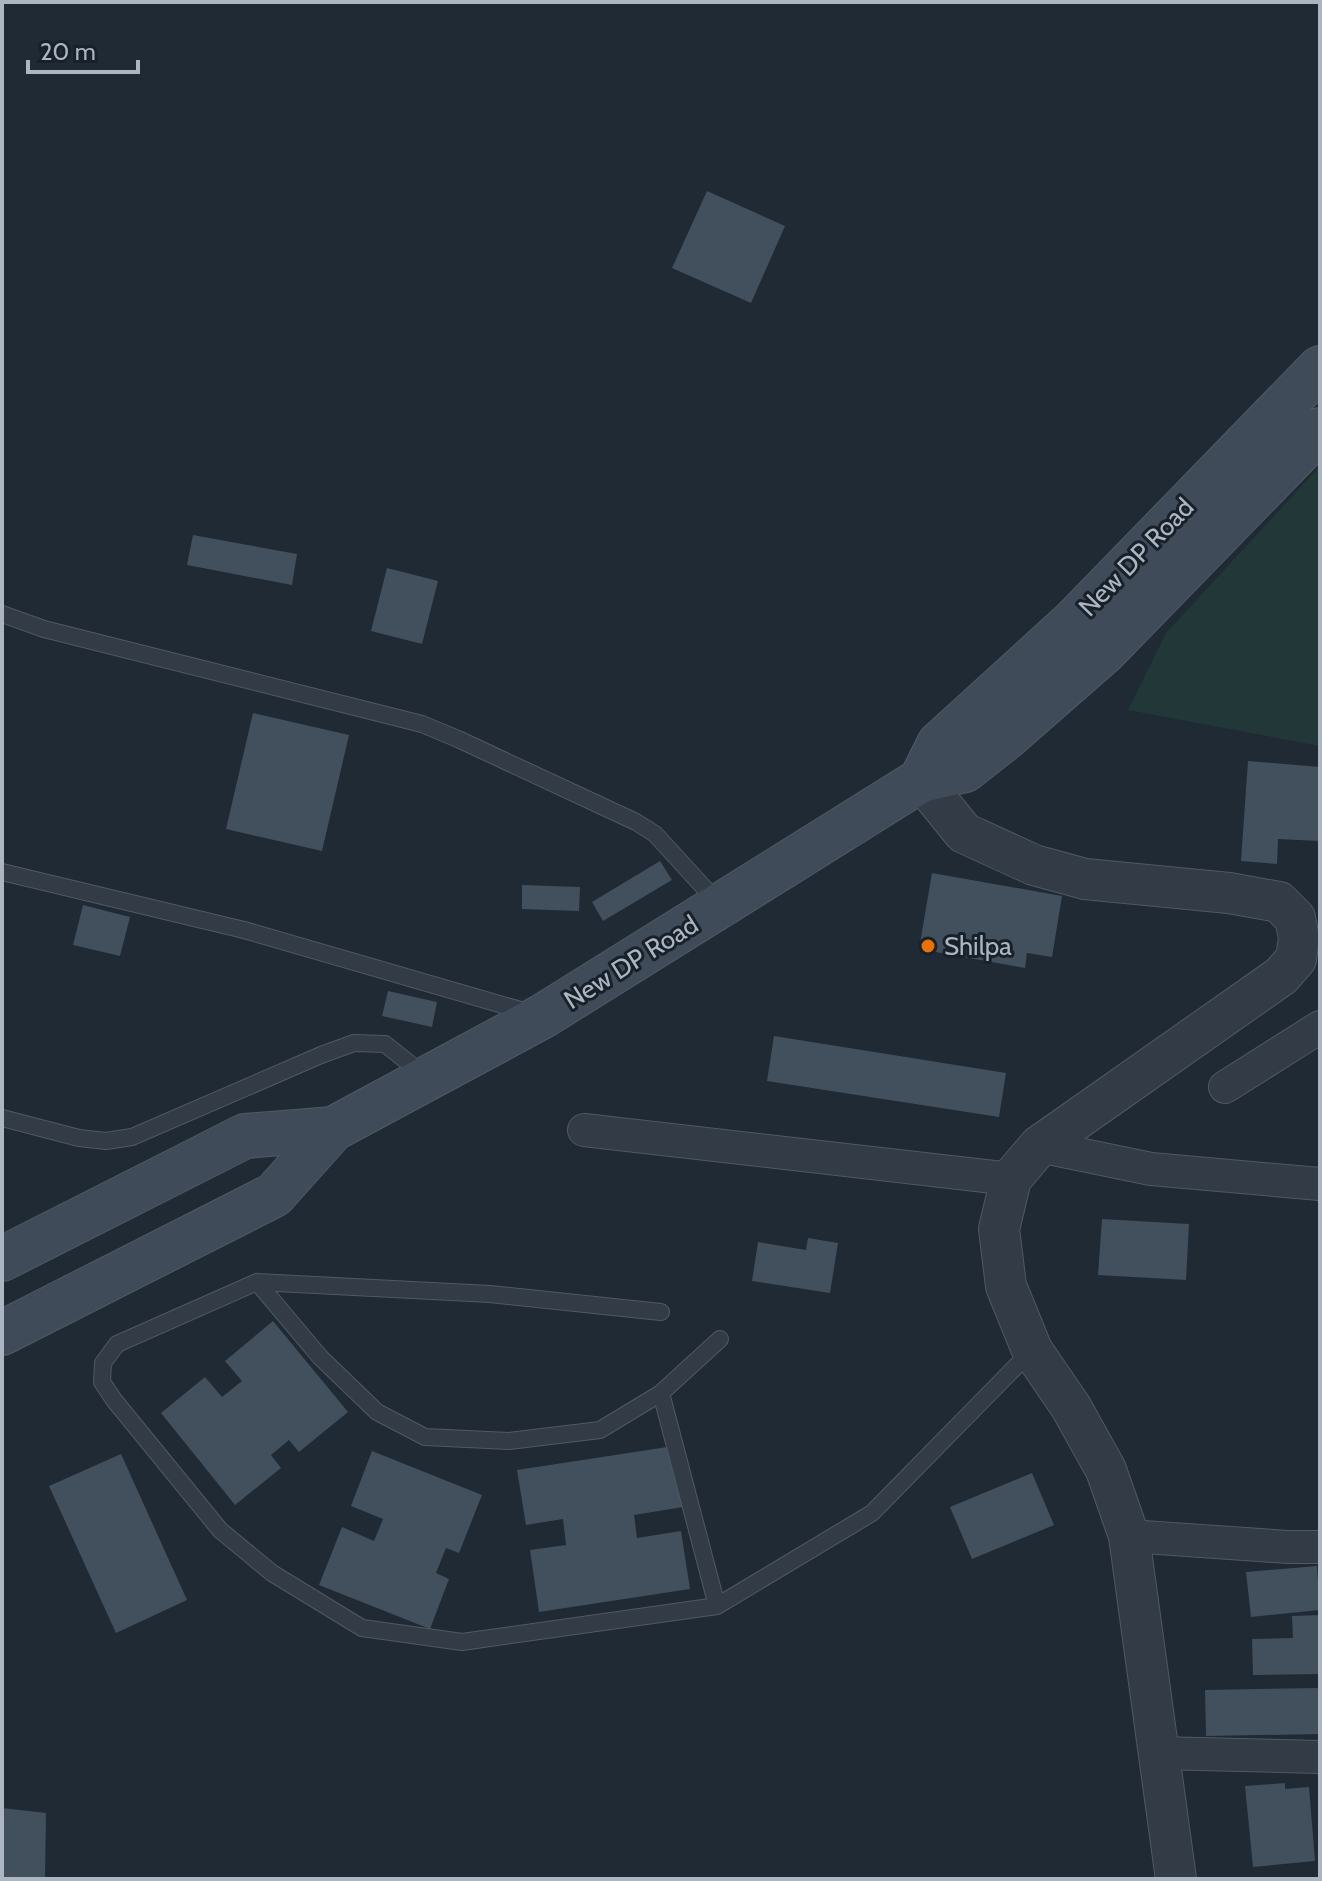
<svg xmlns="http://www.w3.org/2000/svg" width="1322" height="1881" viewBox="0 0 1322 1881" font-family="Cabin,sans-serif">
<style>
.green{fill:#223737}
.building{fill:#424f5d}
.lines{fill:none;stroke-linecap:round;stroke-linejoin:round}
.service-casing{stroke:#505964;stroke-width:18}
.minor-casing{stroke:#505964;stroke-width:34}
.tertiary-casing{stroke:#505964;stroke-width:42}
.secondary-casing{stroke:#505964;stroke-width:46}
.service{stroke:#323b46;stroke-width:16}
.minor{stroke:#323b46;stroke-width:32}
.tertiary{stroke:#323b46;stroke-width:40}
.secondary{stroke:#404b59;stroke-width:44}
.food-dot{fill:#e8710a;stroke:#18202a;stroke-width:3}
.labels{text-anchor:middle;dominant-baseline:central;stroke-width:6;stroke-linejoin:round;paint-order:stroke}
.street-label{font-size:26px;fill:#acb6c3;stroke:#18202a}
.poi-label{font-size:26px;fill:#acb6c3;stroke:#18202a;text-anchor:start}
</style>
<rect width="100%" height="100%" fill="#1f2a35"/>
<path class="green" d="M1320,466V746L1128,710L1166,633Z"/>
<path class="building" d="M707,191L785,226L751,303L672,268Z
M193,535L297,554L292,585L187,565Z
M387,568L438,581L422,644L371,631Z
M253,713L349,735L322,851L226,829Z
M1248,761L1320,767V841L1278,839L1277,864L1241,861Z
M660,861L672,880L603,921L592,902Z
M932,873L1062,896L1052,957L1027,953L1025,968L919,949Z
M522,885L580,887L579,911L522,909Z
M83,905L130,917L120,956L73,945Z
M388,991L437,1002L432,1027L382,1016Z
M774,1036L1006,1073L999,1117L767,1081Z
M1102,1219L1189,1224L1186,1280L1098,1275Z
M808,1238L838,1243L830,1293L752,1281L758,1242L806,1250Z
M273,1321L348,1412L299,1452L289,1440L271,1455L281,1468L235,1505L161,1413L205,1377L222,1397L242,1381L225,1361Z
M674,1446L683,1507L634,1515L637,1538L681,1531L690,1589L539,1612L530,1550L566,1545L563,1519L526,1525L517,1470Z
M372,1451L482,1495L459,1553L446,1548L436,1573L449,1579L430,1629L319,1585L342,1527L374,1541L383,1519L351,1506Z
M121,1454L187,1600L116,1633L49,1486Z
M1032,1473L1054,1525L972,1559L950,1507Z
M1317,1566L1320,1610L1251,1617L1246,1572Z
M1320,1615V1674L1253,1675L1252,1639L1293,1638L1292,1616Z
M1320,1688V1734L1206,1736L1205,1690Z
M1285,1783V1789L1309,1787L1315,1861L1253,1867L1245,1786Z
M2,1808L46,1813L45,1879H2Z"/>
<g class="lines">
<g class="service-casing">
<path id="service" d="M2,614L44,629L422,724L458,739L636,822L655,834L719,904
M2,872L244,930L534,1014
M2,1118L79,1138L106,1141L132,1137L321,1055L354,1043L385,1044L424,1075
M257,1282L490,1294L661,1312
M661,1393L600,1430L509,1441L425,1437L377,1412L320,1357L257,1282L117,1344L103,1363L102,1382L114,1400L220,1530L272,1573L362,1628L462,1642L717,1606L872,1513L1031,1351
M717,1606L661,1393L720,1339"/>
</g>
<g class="minor-casing">
<path id="minor" d="M1225,1087L1320,1027
M584,1130L1011,1179
M1039,1146L1151,1169L1320,1184
M1129,1536L1288,1547H1320
M1158,1753L1320,1757"/>
</g>
<g class="tertiary-casing">
<path id="tertiary" d="M921,780L964,833L1034,865L1085,879L1229,893L1279,902L1295,918L1299,938L1296,959L1281,976L1039,1146L1011,1179L999,1229L1006,1286L1032,1350L1071,1407L1106,1470L1129,1536L1176,1879"/>
</g>
<g class="secondary-casing">
<path id="secondary" d="M921,780L939,744L1074,621L1320,368
M2,1259L245,1136L333,1129
M2,1333L274,1195L333,1129L543,1016L921,780L965,770L1008,736L1104,652L1320,430"/>
</g>
<use href="#service" class="service"/>
<use href="#minor" class="minor"/>
<use href="#tertiary" class="tertiary"/>
<use href="#secondary" class="secondary"/>
</g>
<circle class="food-dot" cx="928" cy="946" r="8"/>
<g class="labels">
<g class="street-label">
<text transform="translate(1136 557) rotate(-46)">New DP Road</text>
<text transform="translate(631 962) rotate(-32)">New DP Road</text>
</g>
<g class="poi-label">
<text x="944" y="946">Shilpa</text>
</g>
</g>
<rect width="1322" height="1881" fill="none" stroke="#acb6c3" stroke-width="8"/>
<path d="M28 60v12h110v-12" fill="none" stroke="#acb6c3" stroke-width="4"/>
<text x="40" y="60" font-size="24" fill="#acb6c3" stroke="#18202a" stroke-width="6" paint-order="stroke">20 m</text>
</svg>
